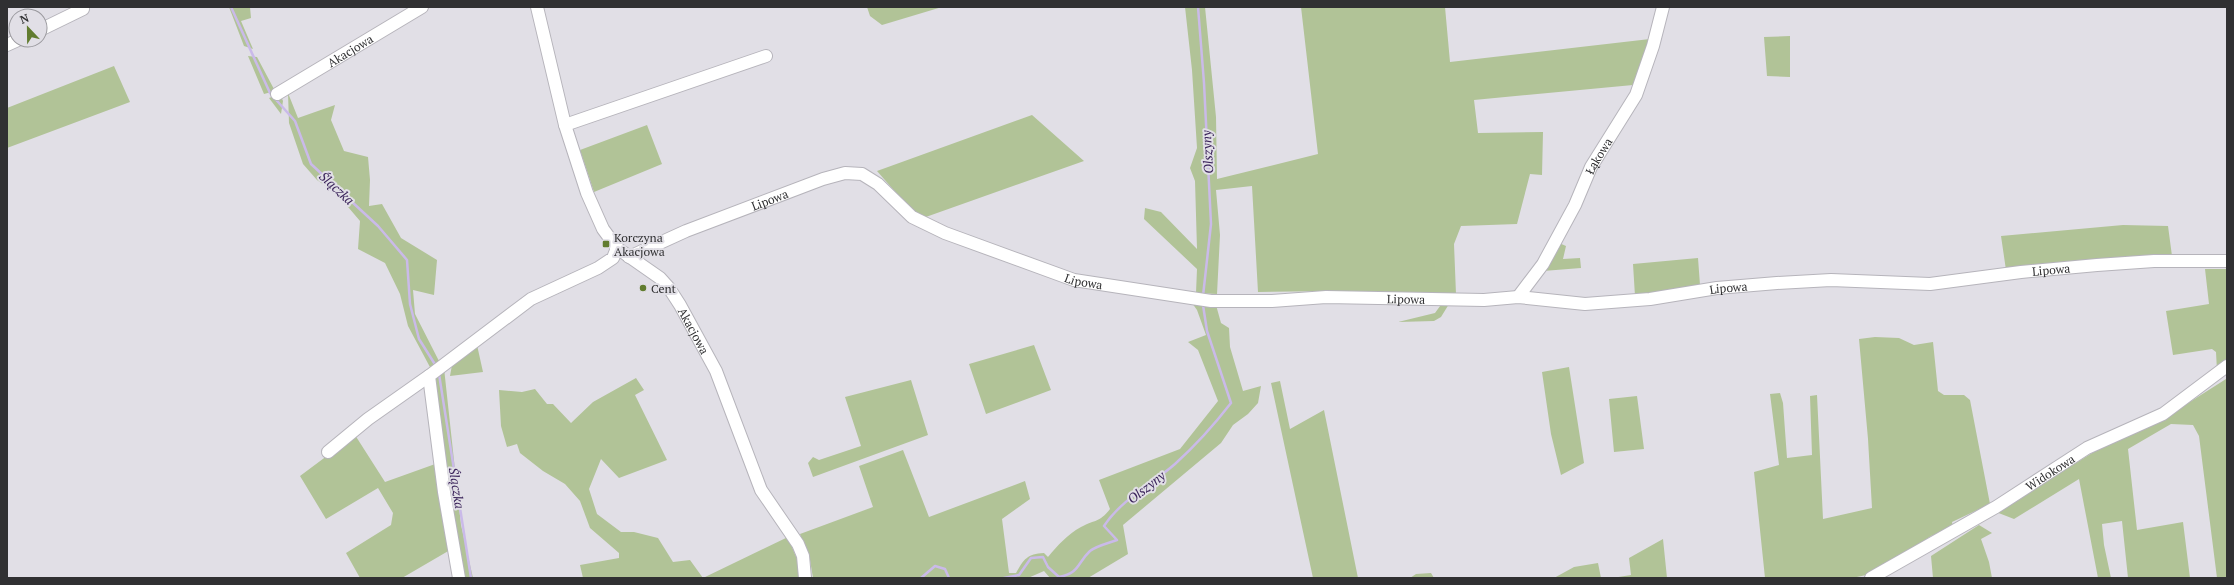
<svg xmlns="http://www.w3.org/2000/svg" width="2234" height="585" viewBox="0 0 2234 585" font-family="'PT Serif',serif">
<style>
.green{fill:#b1c397}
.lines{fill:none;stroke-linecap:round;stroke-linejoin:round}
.stream{stroke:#cabae9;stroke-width:2.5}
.minor-casing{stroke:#b6b4bb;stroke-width:14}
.minor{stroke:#fff;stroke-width:12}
.poi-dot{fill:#617c2f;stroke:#e1dfe6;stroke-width:1.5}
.labels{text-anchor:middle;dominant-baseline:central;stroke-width:4;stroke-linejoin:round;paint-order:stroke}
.street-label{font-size:12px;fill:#303032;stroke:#e1dfe6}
.poi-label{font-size:12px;fill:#303032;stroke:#e1dfe6;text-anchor:start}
.water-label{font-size:13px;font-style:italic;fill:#3b245b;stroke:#e1dfe6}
</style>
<rect width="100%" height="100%" fill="#e1dfe6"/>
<path class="green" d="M229,7H250L251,18L241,21L253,49L244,46Z
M867,7H942L882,25L870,16Z
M1185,7H1205L1216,117L1217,179L1318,154L1301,7H1445L1450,62L1650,39L1633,85L1474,100L1478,133L1543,132L1542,175L1530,174L1517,224L1461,226L1454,244L1456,294L1337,291L1258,292L1252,186L1216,190L1220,235L1217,294L1196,293L1197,269L1144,219L1145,208L1161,212L1197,249L1195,181L1190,168L1197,148L1192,70Z
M1790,36V77L1767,76L1764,37Z
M248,56L257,57L275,91L264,94Z
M114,66L130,102L7,148V108Z
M288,93L298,118L335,105L331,120L344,151L368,157L370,180L369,206L382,204L401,238L437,260L434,295L413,290L415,314L440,363L431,369L408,326L400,294L385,263L358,249L360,221L337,194L317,180L303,164L289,123Z
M280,94L283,101L281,114L269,98Z
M1032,115L1084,161L923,218L912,211L877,171Z
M647,125L662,164L594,192L580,150Z
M2123,225L2168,226L2172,256L2006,270L2001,236Z
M1559,243L1566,246L1563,259L1580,258L1581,268L1543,271Z
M1698,258L1700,285L1635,296L1633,264Z
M2205,269H2227V363L2217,371L2216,352L2212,349L2173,355L2166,311L2209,304Z
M1443,302L1449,304L1441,317L1434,321L1398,322L1435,313Z
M1192,303L1216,305L1221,323L1229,328L1230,347L1243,391L1261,386L1258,403L1248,414L1233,425L1221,443L1123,525L1128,554L1088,578H1050L1044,571L1028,578H813L810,560L800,534L873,507L859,466L903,450L929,517L1025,481L1030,499L1002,519L1009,573H1016C1024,559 1027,554 1044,553L1048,557C1058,545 1068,534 1081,527C1096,519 1099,523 1110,509L1099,480L1180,449L1218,401L1198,350L1188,342L1206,335L1197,310Z
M1875,337L1899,338L1914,345L1933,342L1938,391L1944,395H1964L1970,400L1990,504L1952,522L1953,527L1931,536L1882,569L1871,574L1852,578H1765L1754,472L1779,465L1770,394L1780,393L1783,403L1787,458L1812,455L1810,396L1817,395L1823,519L1872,508L1868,439L1859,339Z
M477,345L483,372L450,376L452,365Z
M1034,345L1051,390L986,414L969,364Z
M1569,367L1584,463L1561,475L1551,434L1542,372Z
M444,368L461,525L473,578H462L450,513L434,376Z
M636,378L644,390L635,395L667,460L619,478L601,459L589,489L597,514L621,532H634L658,538L673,562L690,560L703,578L788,537L801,569L800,578H583L580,565L619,558V553L590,528L580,501L565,484L543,471L520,453L517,444L507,447L501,426L499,390L522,392L535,389L547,404H553L571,423L593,402Z
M2226,379L2227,578H2217L2199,436L2193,425L2171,424L2128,449L2137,530L2183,522L2190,578H2128L2122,521L2102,524L2104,545L2111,578H2098L2079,479L2014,519L1996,512L2097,450L2171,414Z
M911,380L928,435L813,477L808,463L813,457L819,460L861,446L845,397Z
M1280,381L1290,429L1324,410L1358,578H1313L1271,383Z
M1637,396L1644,449L1614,452L1609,399Z
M355,435L385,482L438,463L450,550L402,578H360L346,553L391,525L393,513L378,488L326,519L300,476Z
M1979,525L1992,533L1981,539L1989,562L1992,578H1933L1931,556Z
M1663,539L1667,578H1612L1631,575L1629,558Z
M1598,563L1601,578H1554L1574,567Z
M1431,573L1434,578H1410L1416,574Z"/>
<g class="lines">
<path class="stream" d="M231,7L270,93L295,121L311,164L378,226L407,260L410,304L419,339L436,366
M1198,7L1204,83L1211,224L1203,296
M439,374L471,578
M921,578L935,566L945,569L949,578
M1004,578L1019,575L1031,558L1043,557L1048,567L1059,577C1080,573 1077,563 1090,551C1096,546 1109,543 1117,540L1104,526C1121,500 1152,484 1175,464C1196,445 1214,425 1231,403L1207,331L1203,305"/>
<g class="minor-casing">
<g id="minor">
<path id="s1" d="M537,7L565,125L587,193L603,229L617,248L660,278L669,288L680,305L716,371L761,490L798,544L803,556L805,578"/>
<path d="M40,30L83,9"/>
<path d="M7,45L18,40"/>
<path id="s2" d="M277,94L422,7"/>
<path d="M565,125L766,56"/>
<path id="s3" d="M629,257L686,231L823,179L845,173L862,174L878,184L912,217L945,233L1074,280L1211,301H1272L1326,297L1484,300L1518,297L1585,304L1650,299L1717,288L1777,283L1831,280L1930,284L2021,272L2097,265L2154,261H2227"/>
<path id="s4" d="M1518,297L1543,264L1575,205L1591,167L1636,95L1653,46L1663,7"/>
<path d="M328,452L368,419L429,376"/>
<path d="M459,578L444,492L429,376L531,299L598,268L613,258L617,248"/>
<path id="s5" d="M1871,578L1996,507L2087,448L2163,414L2227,366"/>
</g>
</g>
<use href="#minor" class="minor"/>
</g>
<g class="poi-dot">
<rect x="602" y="240" width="8" height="8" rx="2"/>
<circle cx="643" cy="288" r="4"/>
</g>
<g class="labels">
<g class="street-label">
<text stroke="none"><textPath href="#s2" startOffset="85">Akacjowa</textPath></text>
<text stroke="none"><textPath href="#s4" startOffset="163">Łąkowa</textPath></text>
<text stroke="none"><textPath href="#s3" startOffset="152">Lipowa</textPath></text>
<text stroke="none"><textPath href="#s3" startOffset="1471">Lipowa</textPath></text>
<text stroke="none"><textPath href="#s3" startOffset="499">Lipowa</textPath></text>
<text stroke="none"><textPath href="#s3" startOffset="1147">Lipowa</textPath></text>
<text stroke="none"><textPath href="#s3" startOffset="823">Lipowa</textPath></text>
<text stroke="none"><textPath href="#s1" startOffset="371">Akacjowa</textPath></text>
<text stroke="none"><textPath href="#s5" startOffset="208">Widokowa</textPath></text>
</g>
<g class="poi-label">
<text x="614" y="237">Korczyna<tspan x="614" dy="14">Akacjowa</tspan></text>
<text x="651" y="288">Cent</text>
</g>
<g class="water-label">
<text transform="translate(1207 152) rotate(-93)">Olszyny</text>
<text transform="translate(337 188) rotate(43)">Ślączka</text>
<text transform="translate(1146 487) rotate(-38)">Olszyny</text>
<text transform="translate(457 488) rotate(81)">Ślączka</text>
</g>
</g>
<rect width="2234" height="585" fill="none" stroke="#303032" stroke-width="16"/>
<g transform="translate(28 28) rotate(338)"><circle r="19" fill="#e1dfe6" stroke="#9a999e"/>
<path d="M0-3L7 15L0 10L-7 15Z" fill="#617c2f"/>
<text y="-6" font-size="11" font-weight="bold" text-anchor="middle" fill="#303032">N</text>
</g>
</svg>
